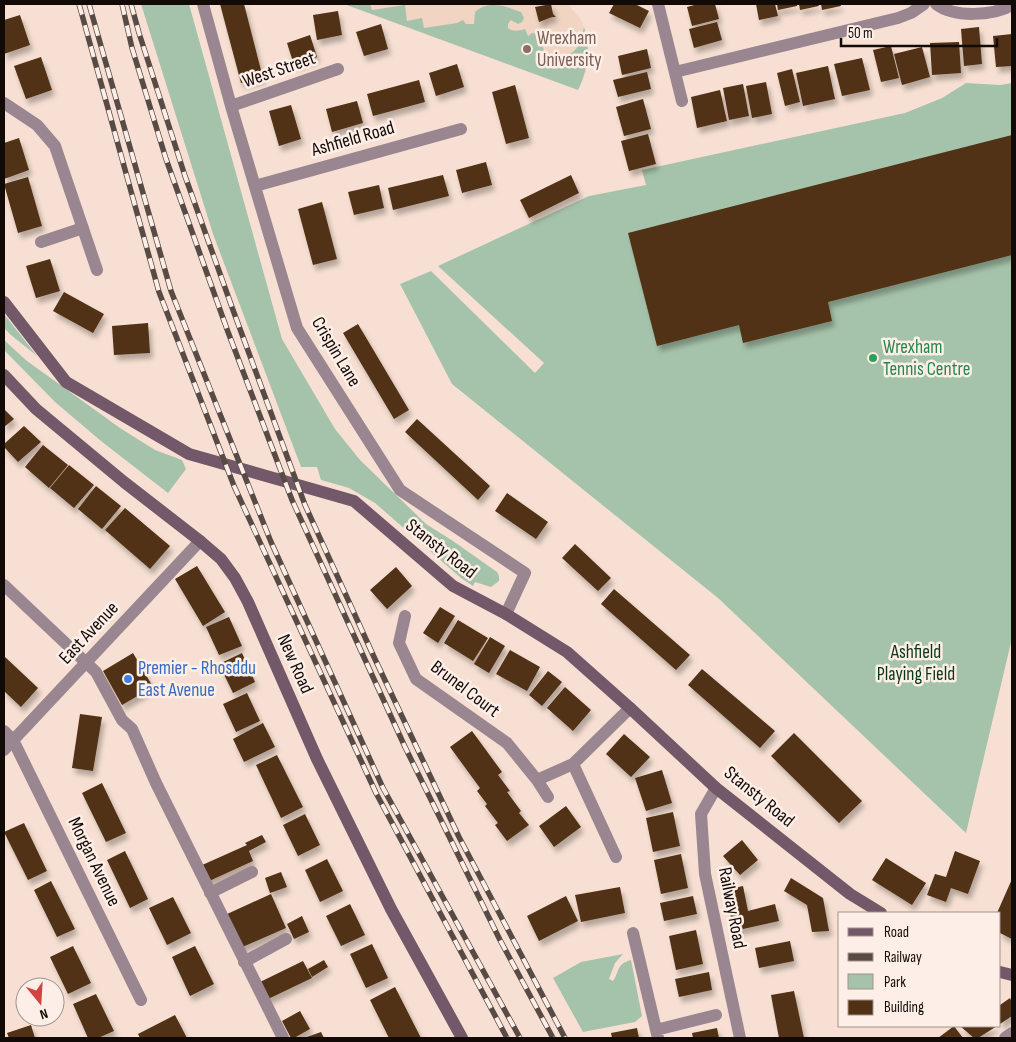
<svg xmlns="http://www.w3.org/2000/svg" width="1016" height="1042" viewBox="0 0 1016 1042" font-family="'Sofia Sans Condensed',sans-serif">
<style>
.built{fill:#f1d4c2}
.green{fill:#a5c3aa}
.building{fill:#513113;filter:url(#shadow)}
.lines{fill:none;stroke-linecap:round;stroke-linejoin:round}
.service{stroke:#998691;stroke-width:12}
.minor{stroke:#998691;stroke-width:12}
.secondary{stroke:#735869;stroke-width:12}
.rail-casing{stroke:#584b45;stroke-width:5.5}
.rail{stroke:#fdefe7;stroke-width:4;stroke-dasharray:11;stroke-linecap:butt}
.education-dot{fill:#8d6e63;stroke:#fdefe7;stroke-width:2}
.leisure-dot{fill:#2e9e5b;stroke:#fdefe7;stroke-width:2}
.shop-dot{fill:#3f7fe0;stroke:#fdefe7;stroke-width:2}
.labels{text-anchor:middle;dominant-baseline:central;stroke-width:5;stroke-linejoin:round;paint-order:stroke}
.education-label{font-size:19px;fill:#785e54;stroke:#fdefe7;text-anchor:start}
.street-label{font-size:19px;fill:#120a06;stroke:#fdefe7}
.leisure-label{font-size:19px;fill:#27864d;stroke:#fdefe7;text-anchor:start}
.park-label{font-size:19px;fill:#073818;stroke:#fdefe7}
.shop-label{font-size:19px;fill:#366cbe;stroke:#fdefe7;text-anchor:start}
</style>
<defs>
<filter id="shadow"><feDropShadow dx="3" dy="5.5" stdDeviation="2.5" flood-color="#0004"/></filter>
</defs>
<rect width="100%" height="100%" fill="#f7e0d3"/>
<path class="built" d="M344,4H568L581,20L587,36L588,62L583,80L578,90Z"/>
<path class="green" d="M141,4H189L282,339L335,429L360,460L426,524L453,541L497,572L499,576V581L491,587L475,582L473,586L461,578L375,503L349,488L321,480L317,467H301L213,234Z
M344,4H370L372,10L405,5L407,21L422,18L424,28L457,23L463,20L466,24H474L475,12C489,0 505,6 521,12L524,18L522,22L518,24L511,20L508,24V28C513,32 519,31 525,29L528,36L532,33L538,34C542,41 541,49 548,55C552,58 558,58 563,57C580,51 580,43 584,27C591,49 588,70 578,90Z
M966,83L1000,85L1012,83V638L966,833L718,598L452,384L400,284L431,271L535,373L544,363L438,266L589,196L646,185L642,170L905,113L942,98Z
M4,314L37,356L11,335L4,328Z
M4,340L27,361L120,428L155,450L182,460L186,469L168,493L101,441L55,402L4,350Z
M623,954L615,963L609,979L613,981C620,971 616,964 631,960L642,1016L635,1022L583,1032L553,978L581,962Z"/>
<path class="building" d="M220,4H244L263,78L241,83Z
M551,4L553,14L556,17H552L539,22L535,7Z
M614,4H635L649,11L640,28L609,13Z
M698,4H715L719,19L692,26L687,7Z
M756,4H775L778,16L759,20Z
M777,4H797V6L778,10Z
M799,4H818L819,6L800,10Z
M821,4H840L841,6L822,10Z
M338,11L342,35L317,40L313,15Z
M20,15L30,45L4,54V20Z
M717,22L722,40L694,48L689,29Z
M381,24L388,49L364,56L356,32Z
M979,27L982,64L964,66L961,29Z
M1012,34V66L996,67L993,36Z
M310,35L317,57L294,65L287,43Z
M959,42L961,73L932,75L930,43Z
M891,46L899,78L881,82L873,50Z
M922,47L930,77L902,85L894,54Z
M647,49L651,68L622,75L618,56Z
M41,57L52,90L26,99L14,66Z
M862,58L870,90L842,96L834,64Z
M457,64L464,87L436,96L429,73Z
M828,66L835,99L803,106L796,73Z
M792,69L800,102L785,106L777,73Z
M647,72L651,89L618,97L613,80Z
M419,80L425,102L373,116L367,94Z
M766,82L772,114L752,118L746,86Z
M743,84L749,116L729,120L723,88Z
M515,85L529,138L506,144L492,92Z
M720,90L727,121L697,128L691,97Z
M643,99L651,129L624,136L616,107Z
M357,101L363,123L332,132L326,109Z
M291,105L301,139L279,146L269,111Z
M648,134L656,164L629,171L621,141Z
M1012,135V255L828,302L832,321L743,343L739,325L657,346L628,233Z
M19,138L29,170L4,179V143Z
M486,162L492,185L462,193L456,170Z
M443,175L449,196L393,210L388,188Z
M571,175L579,193L529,218L520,200Z
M28,177L42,226L18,233L4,184Z
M379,185L384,208L354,215L348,192Z
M322,202L337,259L313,265L298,209Z
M50,259L60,291L36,298L26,266Z
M64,292L104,314L93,333L53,311Z
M148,323L150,353L114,355L112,326Z
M358,324L409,410L394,419L343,333Z
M4,409L14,419L4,427Z
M417,419L490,486L478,500L405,432Z
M24,426L41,442L18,462L4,447V444Z
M43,445L68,465L49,488L25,467Z
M69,465L94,485L74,508L50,488Z
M96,486L121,506L102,529L78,509Z
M507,493L548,522L536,539L495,511Z
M125,508L170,546L150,569L105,530Z
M575,544L611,578L598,591L562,558Z
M197,566L225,612L203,626L175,579Z
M396,567L412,586L387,609L370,590Z
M614,589L690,655L676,670L601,604Z
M440,607L455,616L438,643L423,633Z
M229,617L242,646L219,655L206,627Z
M458,620L488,638L473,661L444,643Z
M490,637L505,646L489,673L474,664Z
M510,650L540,667L527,691L496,674Z
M133,653L153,687L122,705L103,671Z
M242,653L255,682L233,693L219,664Z
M4,656L38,688L21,707L4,691Z
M702,669L775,731L760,748L688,685Z
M548,671L562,682L542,706L529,695Z
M565,687L591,710L573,731L547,708Z
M247,693L260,721L236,732L223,704Z
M80,714L102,717L93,771L72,768Z
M263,723L275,747L244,762L233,739Z
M472,731L502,772L498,775L510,791L507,792L521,811L519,813L529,825L507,841L495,825L498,823L485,806L487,804L477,791L480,788L450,747Z
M794,733L862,801L839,823L771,756Z
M624,734L650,757L631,777L606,754Z
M277,755L303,807L281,818L256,765Z
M662,770L672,803L646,811L635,778Z
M102,783L126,833L106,842L82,793Z
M566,806L581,827L554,847L539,826Z
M673,812L680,846L653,852L646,818Z
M305,814L320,845L298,856L283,825Z
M24,823L47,871L28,880L4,832Z
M262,835L266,842L249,851L253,861L207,882L200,866L247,845L245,843Z
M742,840L758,860L740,875L723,856Z
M125,851L148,899L130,908L107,860Z
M955,851L980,861L968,894L951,888L946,902L927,895L935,874L946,877Z
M681,854L688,888L661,894L654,860Z
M886,858L926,883L912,905L872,880Z
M327,859L343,891L320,902L305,870Z
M281,872L287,887L270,893L265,878Z
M791,878L823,898L829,931L812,932L807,905L784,891Z
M1012,879V939L1000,933V913H997Z
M51,881L75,929L57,937L34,890Z
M743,886L748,911L775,904L779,921L734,931L725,890Z
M620,887L625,913L581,922L575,895Z
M271,894L286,928L240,948L225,915Z
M566,896L578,921L539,941L527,916Z
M693,896L697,914L664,921L660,903Z
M173,897L191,933L167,945L149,908Z
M350,904L365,935L341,946L326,916Z
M302,916L309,932L294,939L287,924Z
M696,930L703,964L676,970L669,936Z
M790,941L794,961L759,968L755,948Z
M372,944L388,978L366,988L350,954Z
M73,946L91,983L68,994L50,957Z
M195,946L214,984L190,996L172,957Z
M324,960L328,967L312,977L308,969Z
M303,961L312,978L266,1000L258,983Z
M709,972L712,990L679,997L675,979Z
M395,987L421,1038H389L370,1000Z
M794,991L804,1038H779L771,995Z
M96,994L114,1031L98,1038H88L73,1004Z
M1010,998L1012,1002V1016L1000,1024V1005Z
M300,1011L310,1029L294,1038H291L282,1021Z
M175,1015L187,1038H140L138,1034Z
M31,1025L35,1038H9L7,1033Z
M954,1026L963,1038H938Z
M960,1026H997L978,1038H974Z
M637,1028L639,1038H612L611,1033Z
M717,1028L719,1038H693L692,1033Z
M321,1032L324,1038H304Z"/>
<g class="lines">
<path class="service" d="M4,585L96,672L122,720L132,729L156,783L283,1038
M210,893L252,872
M244,962L286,939"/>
<path class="minor" d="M203,4L231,106L297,328L400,490L525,573L506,614
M658,4L682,101
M936,4C954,18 993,16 1012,5
M675,72L898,18L911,13L924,4
M4,103L37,125L55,146L97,270
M231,106L338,69
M255,186L461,129
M41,242L83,228
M405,616L399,643L416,679L507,743L537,780L573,764L630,708
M4,731L13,740L141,1000
M4,750L200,541
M573,764L616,857
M537,780L548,797
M716,788L701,814L705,874L740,1038
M633,933L658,1038
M656,1030L716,1015
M1005,1038L1012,1033"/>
<path class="secondary" d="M4,302L66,382L189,454L354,501L453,586L506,614L567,652L630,708L716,788L850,894L881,913
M4,375L36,409L124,482L200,541L221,559L235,578L248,602L317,759L391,909L462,1038
M1000,972L1012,975"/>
<g class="rail-casing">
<path id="rail" d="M79,4L159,292L234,486L376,793L507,1038
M89,4L171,291L271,542L383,788L520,1038
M122,4L132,48L166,159L228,332L292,500L405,747L500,940L553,1038
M131,4L139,33L185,176L233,310L305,505L374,657L459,837L565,1038"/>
</g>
<use href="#rail" class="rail"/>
</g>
<circle class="education-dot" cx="527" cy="49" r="5"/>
<circle class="leisure-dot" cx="873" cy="358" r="5"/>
<circle class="shop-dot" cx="128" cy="679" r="5"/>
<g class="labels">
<g class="education-label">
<text x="537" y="38">Wrexham<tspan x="537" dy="22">University</tspan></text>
</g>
<g class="street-label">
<text transform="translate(279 70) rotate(-19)">West Street</text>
<text transform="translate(353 139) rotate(-16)">Ashfield Road</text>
<text transform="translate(336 352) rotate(59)">Crispin Lane</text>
<text transform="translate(441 549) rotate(38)">Stansty Road</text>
<text transform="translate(89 633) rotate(-47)">East Avenue</text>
<text transform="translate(295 664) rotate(66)">New Road</text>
<text transform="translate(465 689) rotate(37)">Brunel Court</text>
<text transform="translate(759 797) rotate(39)">Stansty Road</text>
<text transform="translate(94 862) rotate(64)">Morgan Avenue</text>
<text transform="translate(732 908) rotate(79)">Railway Road</text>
</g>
<g class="leisure-label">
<text x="883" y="347">Wrexham<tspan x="883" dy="22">Tennis Centre</tspan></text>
</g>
<g class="park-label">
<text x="916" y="652">Ashfield<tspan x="916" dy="22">Playing Field</tspan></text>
</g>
<g class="shop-label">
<text x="138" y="668">Premier - Rhosddu<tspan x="138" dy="22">East Avenue</tspan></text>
</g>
</g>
<rect width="1016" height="1042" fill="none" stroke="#120a06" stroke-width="10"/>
<rect x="838" y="912" width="162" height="115" fill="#fdefe7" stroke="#9f938d"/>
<rect x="848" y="928" width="25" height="8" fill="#735869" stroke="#9f938d"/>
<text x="884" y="937" font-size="15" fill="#120a06">Road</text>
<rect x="848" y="953" width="25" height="8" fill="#584b45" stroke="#9f938d"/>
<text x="884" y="962" font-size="15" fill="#120a06">Railway</text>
<rect x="848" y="974" width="25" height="15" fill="#a5c3aa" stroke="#9f938d"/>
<text x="884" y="987" font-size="15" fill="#120a06">Park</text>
<rect x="848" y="1000" width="25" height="15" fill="#513113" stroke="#9f938d"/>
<text x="884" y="1012" font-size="15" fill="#120a06">Building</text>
<g transform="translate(40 1002) rotate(162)"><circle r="24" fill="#fdefe7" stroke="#9f938d"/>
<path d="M0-4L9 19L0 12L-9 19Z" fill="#d24342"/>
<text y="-8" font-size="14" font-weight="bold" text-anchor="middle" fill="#120a06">N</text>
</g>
<path d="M841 38v8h156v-8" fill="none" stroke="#120a06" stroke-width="2.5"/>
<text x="848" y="38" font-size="15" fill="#120a06" stroke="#fdefe7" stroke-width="4" paint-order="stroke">50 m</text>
</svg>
